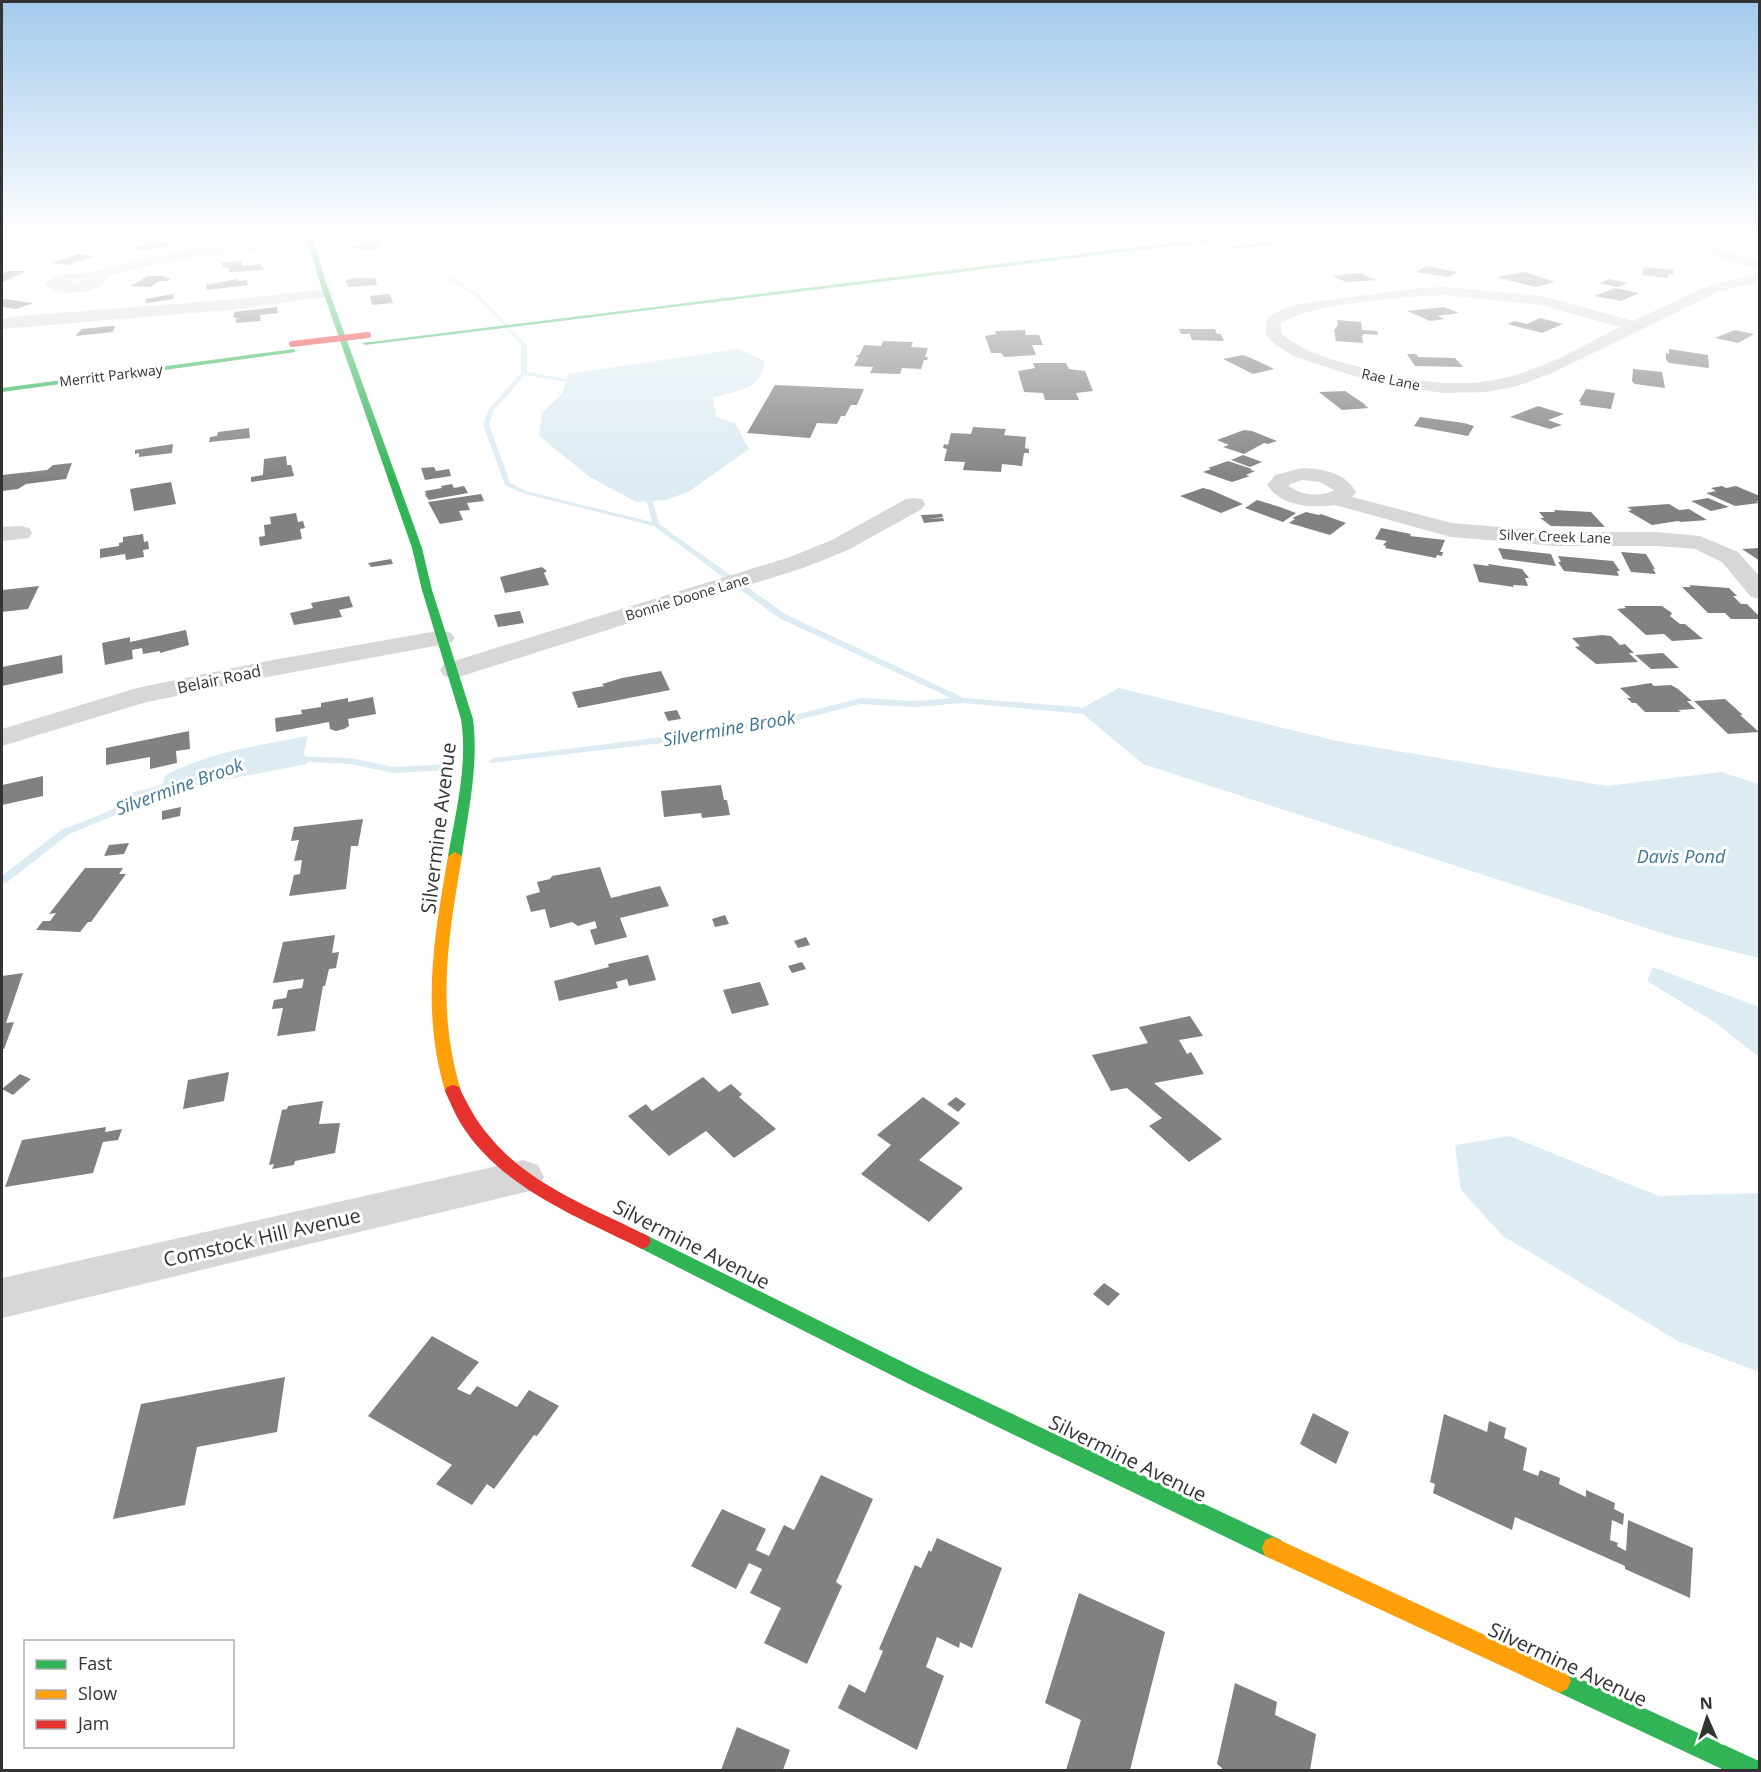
<svg xmlns="http://www.w3.org/2000/svg" width="1761" height="1772" viewBox="0 0 1761 1772" font-family="'Open Sans',sans-serif">
<style>
.water{fill:#ddebf3}
.lines{fill:none;stroke-linecap:round;stroke-linejoin:round}
.stream{fill:#ddebf3;fill-rule:evenodd}
.building{fill:#818181}
.street{fill:#d7d7d7;fill-rule:evenodd}
.fast{fill:#30b455;fill-rule:evenodd}
.slow{fill:#ff9f0a;fill-rule:evenodd}
.jam{fill:#e5322d;fill-rule:evenodd}
.jam-bridge{stroke:#e5322d;stroke-width:6}
.labels{text-anchor:middle;dominant-baseline:central;stroke-width:6;stroke-linejoin:round;paint-order:stroke}
.far-street-label{font-size:14px;fill:#333;stroke:#fff}
.street-label{font-size:16px;fill:#333;stroke:#fff}
.water-label{font-size:18px;font-style:italic;fill:#3f7597;stroke:#fff}
.near-street-label{font-size:20px;fill:#333;stroke:#fff}
</style>
<rect width="100%" height="100%" fill="#fff"/>
<path class="water" d="M738,349L765,361C759,393 739,388 713,398L716,417L735,423L749,449L688,492L666,500L636,502L590,477L539,436L542,413L563,393L568,374Z
M1119,688L1337,741L1607,786L1721,772L1759,784V958L1671,936L1143,764L1078,710Z
M308,736L304,753L307,764L171,790L141,805L129,803L128,798L134,792L162,785L166,775C210,752 260,745 308,736Z
M1653,967L1759,1007V1057L1716,1023L1647,981Z
M1510,1136L1659,1196L1759,1193V1372L1678,1341L1503,1236L1461,1190L1455,1145Z"/>
<g class="lines">
<path class="stream" d="M542,234H551C535,240 509,243 491,245C470,248 430,242 413,255L478,293L527,345V372L583,382L580,384L525,375L494,410L489,424L510,483L526,491L652,522L643,487L648,486L659,524L785,614L964,698L1078,707L1095,711V715L962,703L916,707L861,704L790,722L671,742L491,763L489,761L494,758L671,736L790,716L861,698L916,701L951,698L779,618L654,526L522,493L505,485L483,424L489,409L521,373V345L474,295L408,255L418,248L491,243Z
M291,756L350,758L394,767L450,764L455,767L450,770L394,773L350,764L288,761L286,759Z
M141,794L146,797L144,799L111,817L69,834L6,883L2,884V876L61,830L105,813Z"/>
</g>
<path class="building" d="M72,234H98V237L81,239L80,236L73,237Z
M243,234H254L255,238L218,241V236Z
M165,242L171,246L139,251L133,247Z
M377,243L378,249L361,250V248L353,249L352,246Z
M78,254L94,256L67,265L51,263Z
M241,261L242,266L261,264L264,270L229,272V268L222,267L221,263Z
M1427,266L1458,272L1449,277L1416,272Z
M1644,267L1673,270V275L1669,274L1668,278L1642,275Z
M8,271H27L2,282V274Z
M1524,272L1555,282L1535,287L1496,277Z
M1360,273L1376,280L1346,282L1332,276Z
M148,276H168L164,278H172L168,281H159L150,287L130,286Z
M355,278H375L377,285L348,287L346,280Z
M238,279V281L247,280L248,285L207,290L206,285Z
M1609,279L1628,283L1618,287L1599,283Z
M1615,288L1639,293L1621,301L1595,296Z
M173,294L174,299L146,303L145,299Z
M390,294L393,303L372,305L370,296Z
M5,299L24,302L34,303L16,309L2,307V300Z
M277,307L278,313L260,315L261,321L236,323V319L241,318H234V312Z
M1444,307L1459,313L1437,316L1445,319L1430,321L1407,311Z
M1540,318L1563,324L1542,333L1507,324L1515,321L1527,324Z
M1337,320L1361,322L1362,330L1377,331L1378,335L1364,334L1362,336L1363,343L1336,341L1334,330L1338,325Z
M111,326H115L113,332L75,336L82,329Z
M1179,329H1215L1217,334H1221L1224,341L1192,340L1190,334H1181Z
M1025,330L1026,335H1039L1043,345H1032L1036,355L1004,357L1001,353H991L985,336L996,334L995,331Z
M1735,330L1754,334L1738,343L1715,338Z
M883,341L913,342L911,347L928,348L925,357H928L927,360H924L921,369L902,368L900,374L870,373L873,367L854,366L859,357H855L860,354L864,345L881,346Z
M1669,349L1708,355L1709,368L1669,363L1666,360V353L1669,354Z
M1407,354H1416L1418,357L1455,358L1463,367L1415,366Z
M1243,355L1251,358L1274,369L1253,374L1223,359Z
M1033,363H1066L1069,369L1085,371L1093,391L1076,393L1079,400H1045L1043,393L1024,392L1018,371L1035,368Z
M1633,369L1662,372L1665,388L1635,384L1632,381Z
M775,385L864,389L857,405H851L845,416H841L837,424L817,423L810,438L747,433Z
M1586,389L1615,393L1611,409L1580,405L1581,402L1579,401Z
M1345,391L1366,405H1364L1369,408L1342,410L1319,392Z
M1538,406L1564,414L1548,420L1562,425L1550,429L1510,417Z
M1420,417L1464,423L1474,426L1468,436L1414,426Z
M973,427L1006,429L1004,435L1026,437L1025,448L1029,449V453H1024L1022,466L1002,464L1001,472L963,470L965,462L944,461L947,449L943,448L944,444L948,445L951,433L971,434Z
M249,428L250,438L209,442L210,437L217,436L218,432Z
M1244,430L1252,431L1277,441L1268,444L1264,443L1244,454L1223,447L1229,445L1217,440Z
M173,444L172,453L139,457V453L135,454V450Z
M1243,455L1262,462L1250,467L1231,460Z
M286,456L287,465H291L294,476L251,482V477L263,475L264,459Z
M1228,461L1252,469L1250,470L1255,471L1246,475L1250,476L1232,482L1203,472L1211,469L1208,468Z
M72,463L66,479L26,484L18,489L2,491V475L47,470L53,465Z
M434,467L436,471L449,469L451,476L425,480L421,468Z
M171,482L176,504L134,511L130,489Z
M452,484L454,488L464,486L468,493L429,500L425,495L426,494L425,491L442,488L441,486Z
M1722,486L1726,488L1736,486L1755,494L1760,496V501H1756L1759,503L1735,506L1706,493L1716,491L1711,488Z
M1203,488L1211,490L1243,504L1221,513L1180,496Z
M481,494L484,501L467,503L470,510L459,511L463,520L440,524L428,502Z
M1708,498L1729,507L1711,511L1691,501Z
M1257,500L1277,506L1296,513L1283,522L1245,508Z
M1669,504L1679,510L1689,509L1707,520L1681,522L1678,521L1652,525L1628,511L1632,510L1627,507Z
M1554,510L1591,512L1605,527L1551,526L1543,520L1540,518H1544L1539,512H1555Z
M1306,512L1319,515L1321,514L1346,523L1330,535L1289,523L1295,519L1292,518Z
M296,513L298,522L303,521L305,528L300,529L302,539L260,546L259,537L265,536L264,525L271,524L270,517Z
M942,514L943,517L928,519L943,518L944,521L924,523L921,515Z
M1381,528L1411,534L1410,536L1445,540L1440,552H1443L1442,556L1437,555L1436,558L1385,548L1386,546L1383,545L1387,541L1375,539Z
M143,534L144,542L148,541L149,549L143,550L144,557L126,560L125,554L100,558V549L119,546V543L123,542V537Z
M1498,548L1551,554L1556,566L1503,559Z
M1760,548V561L1742,549Z
M1621,552L1646,554L1655,569H1653L1656,574L1631,572Z
M1558,556L1613,561L1620,571H1617L1619,576L1564,571L1558,562H1561Z
M391,559L393,564L371,567L368,563Z
M1473,564L1489,566L1488,564L1522,569L1529,578H1525L1528,586L1513,585L1514,587L1479,582Z
M542,567L547,571L544,573L549,585L505,593L500,577Z
M1689,585L1729,588L1737,596H1733L1741,604H1747L1760,617V619H1731L1725,613H1708L1682,587H1691Z
M39,586L28,609L2,612V590Z
M349,596L353,607L339,610L342,617L294,625L290,613L313,608L311,603Z
M1624,606H1662L1672,613L1670,616L1680,624H1685L1703,639L1672,641L1664,634L1646,635L1617,609L1626,608Z
M520,611L524,623L498,627L494,615Z
M186,630L189,645L160,653V651L143,654L142,648L132,650L133,659L105,665L102,643L130,637V642Z
M1602,635L1611,636L1620,645L1625,644L1634,653H1629L1638,662L1596,664L1575,647L1580,646L1572,638Z
M1663,653L1679,668L1651,669L1635,655Z
M62,655L63,673L2,686V667Z
M661,671L670,690L578,708L572,692L604,686L602,684L622,678Z
M1651,683L1654,686L1671,685L1678,689L1692,701H1687L1695,709L1678,710L1681,712H1645L1636,703H1632L1627,698H1631L1620,688Z
M373,697L376,714L348,719L349,726L344,729L336,731L330,729L329,722L276,732L275,718L302,714L301,710L321,707V703L348,698V702Z
M1725,699L1743,715H1740L1759,732L1728,734L1694,701Z
M677,710L681,719L668,721L664,712Z
M189,731L190,749L176,751L177,763L150,769V757L106,765V748Z
M43,776V796L2,805V785Z
M721,785L724,800H727L730,815L702,818L701,813L664,817L661,791Z
M181,807L180,816L162,820V811Z
M363,819L358,846H351L346,889L289,896L294,875L300,874L302,860L294,861L299,840L291,841L294,827Z
M129,843L124,854L104,856L109,845Z
M600,867L611,898L660,886L669,906L620,918L627,937L595,945L590,930L597,928L595,921L578,926L572,922L550,928L545,909L531,912L526,896L540,892L537,882L550,879L552,876Z
M85,868H123L119,874H126L91,922H88L80,932L36,930L43,921H50L56,913L49,914Z
M725,915L729,924L715,927L712,919Z
M335,935L332,953L339,952L336,968L329,969L325,986H323L315,1031L277,1036L283,1008L272,1009L274,1000L286,998L288,990L302,988L304,979L273,983L283,942Z
M806,937L810,945L798,948L794,941Z
M648,955L656,980L629,986L627,979L616,982L618,988L559,1001L554,981L609,967L608,964Z
M802,962L806,969L792,973L788,966Z
M23,973L6,1023L14,1022L4,1049H2V976Z
M760,982L769,1005L732,1014L723,990Z
M1190,1016L1203,1036L1179,1040L1187,1054L1191,1052L1204,1074L1154,1083L1222,1139L1189,1162L1149,1126L1162,1118L1127,1088L1111,1091L1092,1055L1148,1043L1139,1027Z
M229,1072L224,1101L183,1109L188,1080Z
M20,1074L31,1079L13,1095L2,1089Z
M703,1077L719,1092L731,1084L742,1094L739,1097L776,1129L734,1158L706,1131L669,1156L628,1116L646,1104L652,1111Z
M923,1097L960,1123L919,1160L963,1188L929,1222L861,1174L891,1145L877,1135Z
M956,1097L966,1104L958,1112L947,1104Z
M323,1101L319,1124L340,1123L335,1153L295,1161L294,1165L272,1169L274,1164L269,1165L282,1110L287,1109L288,1106Z
M106,1127L105,1132L122,1129L118,1140L103,1142L93,1173L5,1187L22,1140Z
M1104,1283L1120,1294L1108,1306L1093,1294Z
M432,1336L479,1362L457,1389L470,1395L477,1386L517,1407L529,1390L559,1406L537,1436L534,1435L494,1489L487,1484L472,1505L436,1484L452,1465L368,1416Z
M285,1377L277,1432L197,1447L185,1505L113,1519L141,1404Z
M1313,1413L1349,1432L1336,1464L1300,1444Z
M1444,1414L1487,1432L1489,1421L1506,1428L1504,1438L1527,1448L1523,1470L1538,1476L1540,1470L1560,1478L1559,1484L1586,1497V1490L1615,1503L1614,1509L1624,1514L1623,1525L1612,1520L1610,1540L1618,1543L1617,1546L1626,1551L1628,1520L1693,1548L1690,1598L1625,1569V1566L1515,1517L1512,1530L1433,1493L1435,1484L1430,1482Z
M821,1475L873,1499L836,1582L842,1586L807,1664L764,1643L781,1608L750,1593L762,1569L749,1563L736,1589L691,1566L722,1509L766,1529L756,1550L769,1556L784,1525L794,1530Z
M937,1538L1002,1568L972,1648L960,1642L959,1648L937,1637L926,1667L944,1676L917,1750L838,1708L849,1684L865,1693L883,1651L879,1649L915,1565L921,1568L929,1550L931,1552Z
M1079,1593L1165,1632L1130,1770H1066L1081,1720L1045,1703Z
M1235,1683L1277,1702L1275,1715L1316,1734L1310,1770H1222V1768L1217,1764Z
M737,1727L790,1750L783,1770H721Z"/>
<g class="lines">
<path class="street" d="M1641,234H1662L1760,261V269L1643,237Z
M310,239L315,240L317,243L315,246L185,258L106,276L108,279C96,294 58,299 45,283L60,275L91,272L185,250ZM88,280L63,283L87,279Z
M1760,274V282L1720,291L1552,373L1517,386L1488,392L1442,393L1366,380L1293,356L1275,344L1265,334L1267,318L1283,309L1299,304L1420,288L1445,287L1542,296L1633,321L1710,285ZM1445,295L1541,305L1620,327C1584,345 1548,367 1508,377C1460,390 1407,381 1360,367C1332,360 1303,352 1281,333V323C1313,303 1405,297 1445,295Z
M327,289L334,293L332,296L238,309L2,329V319L20,316L238,299Z
M1302,468C1323,469 1345,472 1356,492L1352,497L1452,523L1557,532H1657L1700,536L1738,552L1760,577V599L1751,597L1722,562L1695,549L1657,546H1557L1451,537L1335,505C1310,508 1282,507 1267,485L1275,475ZM1302,480L1320,482L1334,490C1322,498 1298,495 1288,485Z
M914,498L922,499L925,504L922,509L848,550L806,567L462,676L453,678L444,676L440,670L444,664L790,557L832,540L906,499Z
M21,526L29,528L32,533L29,538L2,541V527Z
M442,630L451,633L455,638L451,643L262,678L143,703L2,746V729L137,688L262,662Z
M523,1160L538,1165L544,1177L538,1189L2,1318V1278Z"/>
<path class="fast" d="M306,234H312L325,280L422,548L432,590L473,719C479,765 468,811 462,856L455,860L448,856C456,811 468,765 461,719L422,590L412,548L319,280Z
M1331,234H1347L1235,249L1232,247Z
M1178,242L1180,245L365,345L362,343Z
M294,349L296,352L2,392V388Z
M642,1233L923,1372L1281,1540L1284,1548L1281,1556L1273,1559L1265,1556L909,1384L636,1246L633,1241L636,1236Z
M1559,1669L1759,1761L1760,1770H1724L1551,1689L1547,1681L1551,1673Z"/>
<path class="slow" d="M455,852L462,856C448,939 436,1008 461,1091L459,1095L453,1097L447,1095L445,1091C421,1008 434,939 448,856Z
M1273,1537L1567,1673L1571,1681L1567,1689L1559,1693L1551,1689L1265,1556L1262,1548L1265,1540Z"/>
<path class="jam" d="M1246,234H1261L1178,246L1175,244Z
M453,1085L459,1087C468,1105 476,1121 490,1137C529,1185 595,1209 648,1236L651,1241L648,1246L642,1249L636,1246C573,1215 500,1186 461,1124C455,1114 450,1102 445,1091L447,1087Z"/>
<path class="jam-bridge" d="M292,344L368,335"/>
</g>
<linearGradient id="sky" x2="0" y2="1"><stop stop-color="#a3caec"/><stop offset="0.49" stop-color="#fff"/><stop offset="1" stop-color="#fff" stop-opacity="0"/></linearGradient>
<rect width="1761" height="482" fill="url(#sky)"/>
<g class="labels">
<g class="far-street-label">
<text transform="translate(111 375) rotate(-7)">Merritt Parkway</text>
<text transform="translate(1391 379) rotate(12)">Rae Lane</text>
<text transform="translate(1555 536) rotate(2)">Silver Creek Lane</text>
<text transform="translate(687 597) rotate(-17)">Bonnie Doone Lane</text>
</g>
<g class="street-label">
<text transform="translate(219 679) rotate(-12)">Belair Road</text>
</g>
<g class="water-label">
<text transform="translate(729 728) rotate(-10)">Silvermine Brook</text>
<text transform="translate(179 786) rotate(-20)">Silvermine Brook</text>
<text x="1681" y="856">Davis Pond</text>
</g>
<g class="near-street-label">
<text transform="translate(438 828) rotate(-83)">Silvermine Avenue</text>
<text transform="translate(262 1237) rotate(-13)">Comstock Hill Avenue</text>
<text transform="translate(692 1244) rotate(27)">Silvermine Avenue</text>
<text transform="translate(1128 1458) rotate(26)">Silvermine Avenue</text>
<text transform="translate(1568 1664) rotate(25)">Silvermine Avenue</text>
</g>
</g>
<rect width="1761" height="1772" fill="none" stroke="#333333" stroke-width="6"/>
<rect x="24" y="1640" width="210" height="108" fill="#ffffff" stroke="#adadad" stroke-width="1.5"/>
<rect x="36" y="1660" width="30" height="9" fill="#30b455" stroke="#adadad" stroke-width="1.5"/>
<text x="78" y="1670" font-size="18" fill="#333333">Fast</text>
<rect x="36" y="1690" width="30" height="9" fill="#ff9f0a" stroke="#adadad" stroke-width="1.5"/>
<text x="78" y="1700" font-size="18" fill="#333333">Slow</text>
<rect x="36" y="1720" width="30" height="9" fill="#e5322d" stroke="#adadad" stroke-width="1.5"/>
<text x="78" y="1730" font-size="18" fill="#333333">Jam</text>
<g transform="translate(1707 1718) rotate(357)" stroke="#ffffff" stroke-width="4.5" paint-order="stroke">
<path d="M0-4.5L10 22L0 15L-10 22Z" fill="#333333"/>
<text y="-9" font-size="16" font-weight="bold" text-anchor="middle" fill="#333333">N</text>
</g>
</svg>
